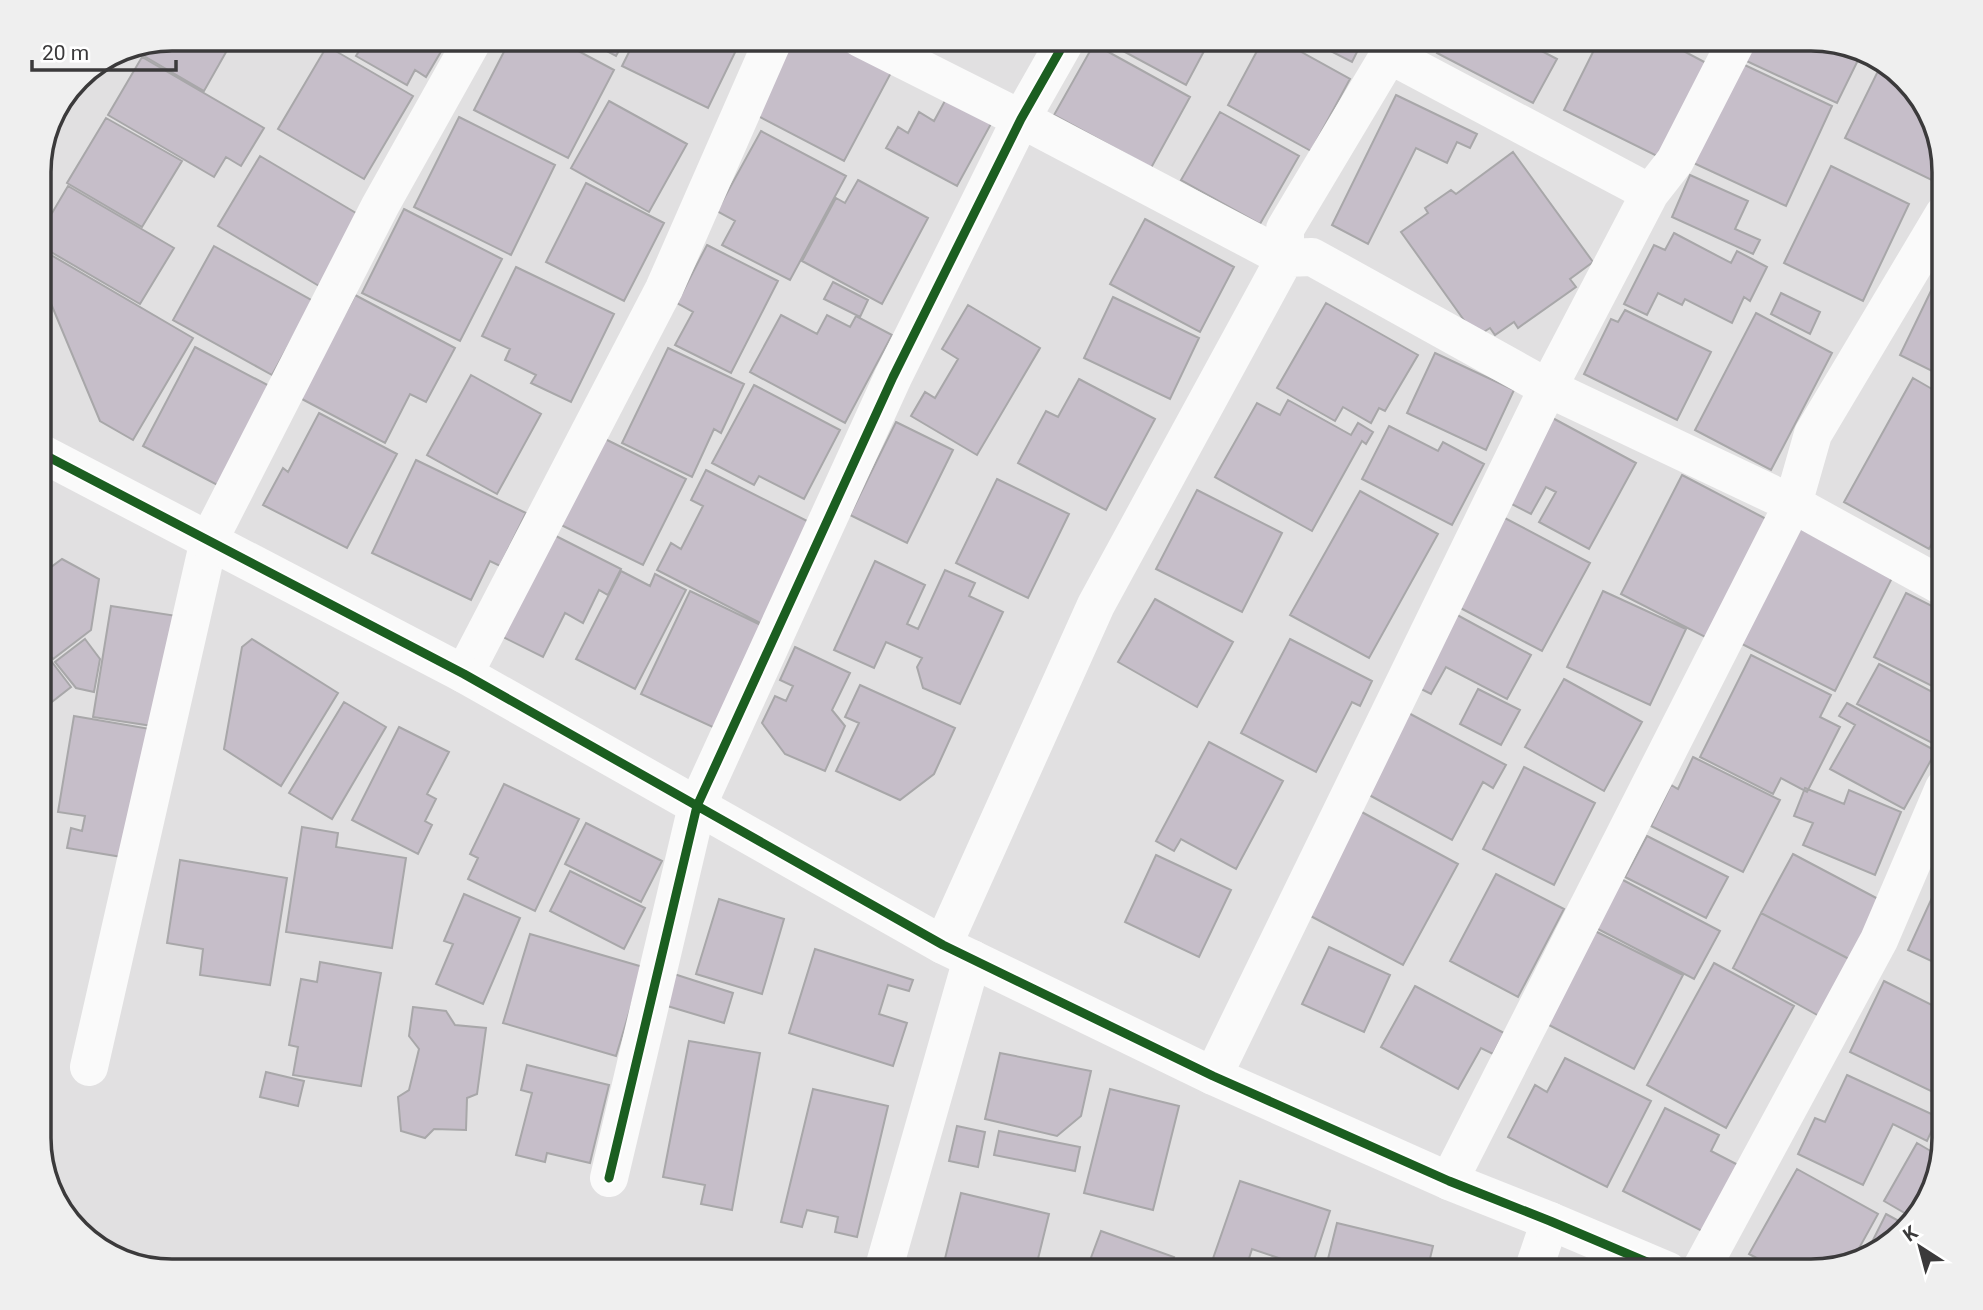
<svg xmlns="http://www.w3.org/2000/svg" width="1983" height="1310" viewBox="0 0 1983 1310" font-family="Roboto,sans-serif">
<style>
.building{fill:#c6bec9;stroke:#a8a7a9;stroke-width:2}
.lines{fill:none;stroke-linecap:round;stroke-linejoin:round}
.minor{stroke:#fafafa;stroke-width:38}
.tertiary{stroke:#fafafa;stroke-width:38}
.cycleway-casing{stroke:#fff;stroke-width:13}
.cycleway{stroke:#1b5e20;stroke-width:9}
.rim{fill:none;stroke:#3b3a3b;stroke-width:3.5}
</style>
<rect width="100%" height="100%" fill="#e1e0e1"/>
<path class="building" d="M172,38H234L204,91L144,56L152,42Z
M283,38H300L296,46Z
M367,38H449L426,77L415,70L407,85L356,56Z
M511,38H554L614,70L568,158L474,110Z
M582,38H626L616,56Z
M636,38H742L708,108L622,66Z
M789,38H834L893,69L844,161L758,116Z
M903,38H932L926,51Z
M1099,38H1211L1186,85Z
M1264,38H1276L1350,79L1311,151L1228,105Z
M1305,38H1364L1352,62Z
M1445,38H1533L1530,45L1557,59L1533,103L1437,53Z
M1600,38H1659L1710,65L1663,159L1564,110Z
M1687,38H1708L1704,47Z
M1749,38H1811L1861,54L1837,103L1740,58Z
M1094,44L1190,97L1151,168L1054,115Z
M327,46L413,96L364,179L278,129Z
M142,57L264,128L241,166L226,157L214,177L108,115Z
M1734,60L1832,106L1786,206L1687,160Z
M1882,60L1886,61L1899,75L1879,66Z
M1879,69L1904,81L1927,105L1944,171V186L1845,138Z
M1396,95L1477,134L1470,148L1457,142L1447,163L1416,148L1368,244L1332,225Z
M947,97L992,122L957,186L886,148L898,127L908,133L919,112L934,121Z
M609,101L687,144L649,212L571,168Z
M1220,112L1299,156L1260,224L1181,180Z
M459,117L555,165L511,255L414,207Z
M106,118L182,161L142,227L67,183Z
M761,131L846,176L790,280L722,245L735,221L717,211Z
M1513,152L1593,262L1570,279L1576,287L1518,328L1514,322L1495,335L1490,328L1476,337L1401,232L1428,213L1425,208L1451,190L1456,194Z
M260,156L361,216L319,286L218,226Z
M1831,166L1909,204L1863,301L1784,263Z
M1690,175L1748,201L1735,229L1760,240L1753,254L1672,217Z
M858,180L928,218L882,304L802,261L836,198L845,203Z
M586,183L664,223L624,301L546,262Z
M68,186L174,248L140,304L39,245V235Z
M404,209L502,259L460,341L362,293Z
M1145,219L1234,267L1200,332L1110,284Z
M1674,233L1731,263L1737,251L1767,267L1750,301L1744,297L1732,323L1685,299L1682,305L1658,293L1647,315L1624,304L1654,245L1665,250Z
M707,245L778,281L731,373L675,345L693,312L677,303Z
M214,246L313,301L272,375L173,320Z
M39,248L193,338L133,440L100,421L39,275Z
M1944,264V377L1900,355Z
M516,267L614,314L571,402L531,383L536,375L505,360L510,349L482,336Z
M833,282L868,300L860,317L824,299Z
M1781,293L1820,312L1810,334L1771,314Z
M355,295L455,348L426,402L410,394L385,443L300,398Z
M1113,297L1199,338L1170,399L1084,358Z
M1326,303L1418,355L1385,411L1379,408L1371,423L1343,407L1335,421L1277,388Z
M968,305L1040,348L977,455L911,416L925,392L935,398L958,359L942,349Z
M1625,310L1711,352L1677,420L1584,374L1611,319L1618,322Z
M1756,313L1832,353L1771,470L1695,430Z
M781,315L817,334L827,315L850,327L856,316L892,335L845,423L750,372Z
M195,347L275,389L223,488L143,446Z
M668,348L744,384L721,433L714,429L692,477L622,443Z
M1435,353L1514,390L1486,450L1407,413Z
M471,375L541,414L497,494L427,455Z
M1913,378L1944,396V521L1929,549L1844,502Z
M1079,379L1155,419L1106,510L1018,463L1046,411L1058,417Z
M754,385L840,430L804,499L759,476L754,485L712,463Z
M1288,400L1351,435L1358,423L1373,432L1366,444L1362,441L1312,531L1215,477L1257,403L1280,415Z
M319,413L397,454L347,548L263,505L283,468L288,472Z
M1547,415L1636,463L1589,549L1539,522L1556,492L1546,487L1531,514L1502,499Z
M896,422L953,450L907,543L850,515Z
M1389,426L1438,451L1443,442L1484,464L1452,525L1362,479Z
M601,437L686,479L643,565L557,523Z
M416,460L526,513L500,566L490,561L471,600L372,553Z
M706,470L819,527L768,627L657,570L671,543L681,549L703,506L691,500Z
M1682,475L1772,522L1711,640L1621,594Z
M997,479L1069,514L1028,598L956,563Z
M1197,490L1282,533L1242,612L1156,569Z
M1360,491L1438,534L1369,658L1290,615Z
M1499,515L1590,563L1542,651L1451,603Z
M1797,527L1893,576L1835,691L1738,642Z
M550,533L621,569L608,595L599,590L583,623L565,613L543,657L499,635Z
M62,559L99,579L91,630L53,659L39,641V576Z
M875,561L925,585L907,624L918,629L945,570L975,583L969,596L1003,612L960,704L923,688L917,667L922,658L886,642L874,668L834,650Z
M621,571L650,586L655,574L686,590L635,689L576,659Z
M690,591L765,627L717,729L641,694Z
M1603,591L1686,629L1650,705L1567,667Z
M1906,593L1944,612V692L1874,657Z
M1155,599L1233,642L1197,707L1118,662Z
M111,606L177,616L159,727L93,717Z
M1448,610L1531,655L1507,699L1446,667L1431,694L1409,683Z
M85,639L100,659L94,692L76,688L55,662Z
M252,639L338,693L281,786L224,749L242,647Z
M1290,639L1372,681L1360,706L1352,702L1316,772L1241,733Z
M39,645L71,687L39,712Z
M795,647L850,673L832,710L845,726L825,771L785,754L762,723L775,696L786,701L793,686L780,680Z
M1751,655L1831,695L1820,717L1840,727L1807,792L1781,778L1773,794L1700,757Z
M1879,664L1944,698V729L1936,745L1857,704Z
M1564,679L1642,722L1604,791L1525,747Z
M860,685L955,728L934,774L900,800L836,771L859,723L845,717Z
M1478,689L1520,710L1501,745L1460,724Z
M344,702L386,727L332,819L289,793Z
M1847,703L1936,751L1904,809L1830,769L1855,725L1839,716Z
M1401,709L1506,765L1493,788L1483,782L1452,840L1358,789Z
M74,716L156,730L134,859L67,848L71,828L82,831L85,816L58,812Z
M399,727L449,752L427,794L436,799L425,821L432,825L418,854L352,820Z
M1209,742L1283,781L1236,869L1181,839L1174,851L1156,841Z
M1693,757L1780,800L1743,872L1651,826L1671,785L1678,789Z
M1524,767L1595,803L1554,885L1483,849Z
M504,784L579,819L535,911L468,879L478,858L470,854Z
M1805,788L1844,804L1849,790L1901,812L1875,875L1803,845L1813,823L1794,816Z
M1358,810L1458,864L1403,965L1303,912Z
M586,823L662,861L641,902L565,864Z
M302,827L338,833L336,847L406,858L392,948L286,932Z
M1647,836L1728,877L1706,918L1625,877Z
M1793,854L1882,901L1851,960L1761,913Z
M1156,855L1231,890L1199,957L1125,922Z
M180,860L287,878L270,985L200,975L203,949L167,943Z
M570,871L645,908L624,949L550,911Z
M1496,874L1564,909L1518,997L1450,961Z
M1942,876L1944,877V967L1908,950Z
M1621,879L1720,931L1694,979L1596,928Z
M464,894L520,918L483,1004L436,984L453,944L444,941Z
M719,899L784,919L762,994L696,974Z
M1761,913L1851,960L1819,1016L1733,968Z
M1593,930L1683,975L1634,1069L1545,1023Z
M530,934L643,967L616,1056L503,1023Z
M1329,947L1390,975L1364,1032L1302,1004Z
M815,949L913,980L909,991L888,985L879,1014L907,1023L893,1066L789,1033Z
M320,962L381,973L361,1086L293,1075L298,1047L289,1045L301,979L317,982Z
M1714,963L1794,1006L1726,1128L1647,1085Z
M674,974L733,993L724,1023L664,1005Z
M1884,981L1944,1011V1074L1935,1093L1850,1052Z
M1415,986L1504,1033L1493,1054L1481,1048L1458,1089L1381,1047Z
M413,1007L446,1011L455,1025L486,1028L477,1094L467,1098L466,1130L434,1129L425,1138L401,1131L398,1097L409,1090L419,1049L409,1036Z
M689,1041L760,1053L732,1210L701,1204L705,1185L663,1177Z
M1000,1053L1091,1071L1081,1116L1057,1136L985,1119Z
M1565,1058L1651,1101L1607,1187L1508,1137L1535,1085L1547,1092Z
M527,1065L609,1085L590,1163L547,1153L545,1162L516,1155L532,1093L521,1090Z
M266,1072L304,1081L298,1106L260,1097Z
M1847,1075L1938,1117L1927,1141L1893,1124L1863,1185L1798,1154L1815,1118L1825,1122Z
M813,1089L888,1106L857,1237L835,1232L838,1217L807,1210L802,1227L781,1222Z
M1110,1089L1179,1106L1153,1210L1084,1193Z
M1665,1108L1719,1135L1711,1151L1742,1167L1708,1234L1623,1191Z
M957,1126L985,1132L978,1167L949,1161Z
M999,1131L1080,1147L1075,1171L994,1155Z
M1917,1143L1939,1156L1922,1213L1915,1219L1884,1201Z
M1797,1169L1878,1214L1852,1261L1812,1271H1781L1749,1254Z
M1240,1181L1330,1211L1311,1269L1252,1249L1245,1271L1209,1270Z
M961,1193L1049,1214L1035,1271H942Z
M1886,1214L1908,1226L1878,1254L1864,1258Z
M1337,1223L1433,1246L1427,1271H1325Z
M1101,1231L1174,1257L1168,1271H1086Z"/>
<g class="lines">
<path class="minor" d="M860,38L1021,119L1285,258L1312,257L1548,388L1793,504L1944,587
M1390,55L1650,193
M464,674L664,289L774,38
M943,945L1096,605L1285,258V229L1399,38
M89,1067L209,540L380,206L474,38
M1213,1076L1548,388L1650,193L1675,161L1738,38
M609,1178L697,806L893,377L1021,119L1067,38
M1449,1181L1793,504L1813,434L1944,214
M883,1271L972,959
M1533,1271L1550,1221
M1700,1271L1879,940L1944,788"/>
<path class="tertiary" d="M39,452L464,674L943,945L1213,1076L1449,1181L1550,1221L1668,1271"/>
<g class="cycleway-casing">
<path id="cycleway" d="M39,452L464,674L943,945L1213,1076L1449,1181L1550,1221L1668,1271
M609,1178L697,806L893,377L1021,119L1067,38"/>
</g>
<use href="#cycleway" class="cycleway"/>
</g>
<path d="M0 0H1983V1310H0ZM172 51H1811A121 121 0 0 1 1932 172V1138A121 121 0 0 1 1811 1259H172A121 121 0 0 1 51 1138V172A121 121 0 0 1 172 51Z" fill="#efefef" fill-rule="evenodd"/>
<path class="rim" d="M172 51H1811A121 121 0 0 1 1932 172V1138A121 121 0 0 1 1811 1259H172A121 121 0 0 1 51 1138V172A121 121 0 0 1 172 51Z"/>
<g transform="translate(1920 1247) rotate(324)" stroke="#ffffff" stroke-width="5" paint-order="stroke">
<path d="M0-5L12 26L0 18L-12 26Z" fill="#3b3a3b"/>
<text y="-10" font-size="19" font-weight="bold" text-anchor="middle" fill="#3b3a3b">K</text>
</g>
<path d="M32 60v10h144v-10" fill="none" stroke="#3b3a3b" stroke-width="3.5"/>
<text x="42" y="60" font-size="21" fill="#3b3a3b" stroke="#ffffff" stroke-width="5" paint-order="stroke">20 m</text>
</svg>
